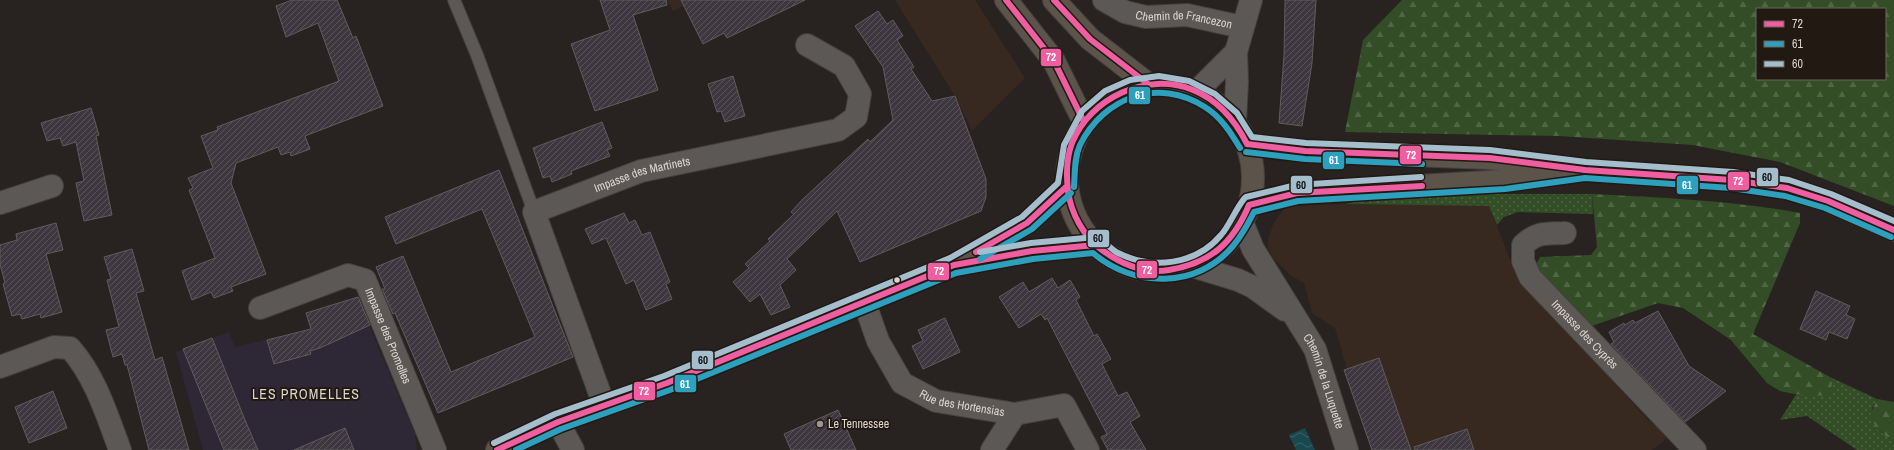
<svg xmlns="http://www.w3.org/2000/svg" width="1894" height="450" viewBox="0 0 1894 450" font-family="'Archivo Narrow',sans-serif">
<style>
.built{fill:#372920}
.education{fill:#2e2735}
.green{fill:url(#green-dots)}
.forest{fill:url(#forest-firs);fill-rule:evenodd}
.water{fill:url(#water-waves)}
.building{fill:url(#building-hatch);stroke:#5f5c5c}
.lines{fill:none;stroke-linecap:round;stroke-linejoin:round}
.service-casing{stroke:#44413d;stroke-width:14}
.minor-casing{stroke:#44413d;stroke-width:24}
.tertiary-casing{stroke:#44413d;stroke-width:24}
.primary-casing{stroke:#44413d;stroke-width:24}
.service{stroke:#5c5856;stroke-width:12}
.minor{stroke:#5c5856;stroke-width:22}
.tertiary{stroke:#5c5856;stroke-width:22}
.primary{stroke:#5c534b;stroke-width:22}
.bus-1-casing{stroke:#221913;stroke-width:9}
.bus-2-casing{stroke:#221913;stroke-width:9}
.bus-3-casing{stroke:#221913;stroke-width:9}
.bus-1{stroke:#ef5ea0;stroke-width:6}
.bus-2{stroke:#2da0bd;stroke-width:6}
.bus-3{stroke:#a5becd;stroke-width:6}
.bus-dot{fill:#dbd4cf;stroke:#221913;stroke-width:1.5}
.poi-dot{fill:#9c9692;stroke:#221913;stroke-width:1.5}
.labels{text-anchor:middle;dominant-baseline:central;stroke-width:4;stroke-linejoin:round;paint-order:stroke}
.street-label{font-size:12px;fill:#dbd4cf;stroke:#221913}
.poi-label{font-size:12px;fill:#dbd4cf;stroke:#221913;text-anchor:start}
.quarter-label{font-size:14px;letter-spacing:1px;fill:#dbd4cf;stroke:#221913}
.line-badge{stroke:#221913;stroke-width:1.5}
.badge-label{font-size:11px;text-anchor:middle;font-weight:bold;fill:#fff}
.pale-badge-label{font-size:11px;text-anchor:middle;font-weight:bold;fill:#111}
</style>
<defs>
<pattern id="green-dots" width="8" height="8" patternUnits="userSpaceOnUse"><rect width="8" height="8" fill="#334d27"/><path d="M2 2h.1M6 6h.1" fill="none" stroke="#506645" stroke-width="1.8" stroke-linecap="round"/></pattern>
<pattern id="forest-firs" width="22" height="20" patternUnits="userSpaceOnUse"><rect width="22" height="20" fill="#334d27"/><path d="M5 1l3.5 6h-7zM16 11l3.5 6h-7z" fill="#506645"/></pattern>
<pattern id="water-waves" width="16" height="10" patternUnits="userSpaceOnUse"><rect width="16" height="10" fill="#19494e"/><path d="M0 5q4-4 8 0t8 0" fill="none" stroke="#3a6266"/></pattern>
<pattern id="building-hatch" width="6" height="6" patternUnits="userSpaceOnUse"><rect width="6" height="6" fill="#3f3740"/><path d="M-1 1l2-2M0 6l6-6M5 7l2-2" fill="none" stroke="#5a535b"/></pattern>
</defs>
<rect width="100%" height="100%" fill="#282320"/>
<path class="built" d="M667,0H695L673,11Z
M895,0H975L1025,78L972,131L955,96Z
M1345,204L1489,206L1515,272L1647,419L1666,435L1664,441L1652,450H1372L1344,370L1347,369L1335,328L1312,313L1304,283L1291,276L1274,259L1268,248V240L1273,225L1282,211L1290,206Z"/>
<path class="education" d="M363,311L415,434L417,450H203L176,352L229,332L235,347L311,329L306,313Z"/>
<path class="green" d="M1490,194H1592L1593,214L1518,212L1504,217L1497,225L1489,206L1345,204L1357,201Z
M1830,377L1877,399L1872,408L1877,429L1894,443V450H1857L1807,416L1780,420L1797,393L1825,396L1832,381Z"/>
<path class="forest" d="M1402,0H1894V206L1780,162L1693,145L1559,136L1345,132L1363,40ZM1757,9H1885V79H1757Z
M1592,194C1662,198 1732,200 1800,213V223L1753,334L1830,377L1832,381L1831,391L1825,396L1794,394L1780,391L1767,383L1731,340L1683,308L1658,303L1583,329L1535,267L1540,257L1591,255L1597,247Z
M1877,399L1894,402V443L1877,429L1870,415Z"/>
<path class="water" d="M1305,428L1315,450H1296L1289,435Z"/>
<path class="building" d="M292,0H337L353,38L356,36L383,106L305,136L310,149L291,156L290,152L281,155L278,147L236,163L231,183L266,274L231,287L233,291L214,298L211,292L192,300L182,271L215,258L189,190L193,188L188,178L213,168L201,136L218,130L217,127L339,81L318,23L286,37L276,6Z
M600,0H666L667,5L633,15L658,90L595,111L571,44L610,30Z
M681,0H805L727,38L724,33L703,44Z
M1285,0H1316L1312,63L1302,126L1279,123L1284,55Z
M878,11L887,24L893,20L903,36L897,40L914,67L911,69L932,101L955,96L986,179V197L981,211L860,262L837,211L787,259L796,270L780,285L790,307L771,315L760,294L750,302L733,282L749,268L745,264L770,241L768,239L794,214L791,212L803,199L868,139L870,142L893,120L883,67L855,26Z
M733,76L745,116L725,122L721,111L717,112L708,84Z
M91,108L99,135L96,136L112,215L84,221L76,183L84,181L76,142L63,146L60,138L47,141L41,123Z
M602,122L612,148L607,150L610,156L571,171L572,174L552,182L550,176L543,178L533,148Z
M499,170L573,357L438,413L395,313L393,314L382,289H385L376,267L403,256L451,372L535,337L482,209L396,244L385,217Z
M624,213L629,223L635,220L642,235L650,232L670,282L666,284L672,299L646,310L634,280L626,284L606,238L592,244L585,229Z
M56,223L63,250L46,254L62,312L41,318L40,314L22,319L20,314L12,316L3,284L5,283L0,264V245L17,240L16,234Z
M132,249L144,291L136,293L155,360L162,357L189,450H149L127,365H125L122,354L113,357L106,330L119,327L107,280L111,279L104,257Z
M1052,278L1058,288L1070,280L1080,297L1076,300L1094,336L1097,334L1111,359L1102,364L1118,396L1127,392L1140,416L1130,422L1146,450H1108L1101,437L1107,434L1047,318L1045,320L1041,314L1019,328L999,297L1023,282L1029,292Z
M1816,291L1850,306L1846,315L1855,319L1847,339L1829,332L1826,340L1800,329Z
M358,297L370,325L320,348L310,351L311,354L274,364L267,340L311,329L306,313Z
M1658,311L1689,366L1726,391L1685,422L1611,344L1614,342L1609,332L1624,323L1625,325L1633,320L1635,323Z
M945,318L960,352L923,369L912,346L923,341L918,330Z
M212,338L245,420L258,450H224L183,349Z
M1379,358L1411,450H1372L1344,370Z
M53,391L67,428L29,443L15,407Z
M838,410L856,450H791L784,434Z
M345,428L354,450H294Z
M1467,429L1474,450H1415L1414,447Z"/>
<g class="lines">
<g class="service-casing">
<path id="service" d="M454,0L477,55L534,212"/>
</g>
<g class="minor-casing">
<g id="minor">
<path id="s1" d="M1104,0L1125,12L1146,17L1187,15L1242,27"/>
<path d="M1197,91L1236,52"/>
<path d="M1235,121L1237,82L1236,52L1251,0"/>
<path d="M0,203L52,186"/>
<path id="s2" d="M1565,233C1546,234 1538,231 1523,245V261L1530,277L1695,450"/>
<path id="s3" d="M864,301L878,341L902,383L936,401L1015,414L1064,405L1088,450"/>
<path id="s4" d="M260,308L348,275L365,280L435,450"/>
<path d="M0,367L54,347L70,348C95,376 107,415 120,450"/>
<path id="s5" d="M604,405L534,212L641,171L838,130L856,117L860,94L844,66L807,45"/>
<path d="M558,422L573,450"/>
<path d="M992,450L1015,414"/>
</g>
</g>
<g class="tertiary-casing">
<g id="tertiary">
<path id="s6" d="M1242,222L1253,249L1315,349L1347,450"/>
<path d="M1192,266L1238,280L1253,287L1285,310"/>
</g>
</g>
<g class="primary-casing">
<path id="primary" d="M1006,0L1054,61L1084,122
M1054,0L1090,39L1148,84
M1067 178a93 93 0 1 1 186 0a93 93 0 1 1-186 0Z
M1247,144L1305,151L1490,158L1585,170L1732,180L1787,188L1828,201L1894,230
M1249,205L1297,193L1505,181L1554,174
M969,262L1032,251L1095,245
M497,450L558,422L667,383L954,265L1027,223L1066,187"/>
</g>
<use href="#service" class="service"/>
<use href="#minor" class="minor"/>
<use href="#tertiary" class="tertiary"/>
<use href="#primary" class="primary"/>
<g class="bus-1-casing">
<path id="bus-1" d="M1006,0L1054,61L1084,122
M1054,0L1090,39L1148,84
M1247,144L1305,151L1490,158L1585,170L1732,180L1787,188L1828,201L1894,230
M1247,144C1235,120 1218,100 1193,90C1147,71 1090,98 1072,143C1066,159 1066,174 1068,191C1071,213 1083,236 1102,250C1121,264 1145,274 1169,270C1211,263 1233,243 1249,205
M1249,205L1297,193L1422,186
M976,252L1027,223L1066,187
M497,450L558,422L667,383L954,265L1032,251L1095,245"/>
</g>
<g class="bus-2-casing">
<path id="bus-2" d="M1246,152L1305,159L1422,164
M1074,187C1075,174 1074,158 1080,145C1104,97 1158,77 1205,107C1221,117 1231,133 1240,148
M980,259L1032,229L1071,193
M516,450L561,429L670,390L956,273L1033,259L1093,253C1134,288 1197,289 1233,246C1242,235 1248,224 1254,212L1298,201L1505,189L1585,178L1731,188L1785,196L1825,208L1891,237"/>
</g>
<g class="bus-3-casing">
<path id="bus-3" d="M980,252L1031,243L1096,237C1104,240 1110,249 1118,253C1152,270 1196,265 1221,235C1229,227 1239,202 1246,197L1296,185L1421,177
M494,443L555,414L664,376L950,258L1022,217L1058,183L1064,145L1082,111L1105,91L1130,80L1159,76L1189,81L1215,94L1237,113L1252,137L1306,143L1490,150L1586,162L1733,172L1789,180L1831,194L1894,221"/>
</g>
<use href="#bus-1" class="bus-1"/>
<use href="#bus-2" class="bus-2"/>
<use href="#bus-3" class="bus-3"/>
</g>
<circle class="bus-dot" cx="897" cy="280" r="3.5"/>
<circle class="poi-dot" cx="820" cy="424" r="4"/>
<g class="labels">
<g class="street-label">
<text stroke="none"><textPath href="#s1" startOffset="84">Chemin de Francezon</textPath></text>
<text stroke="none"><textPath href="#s5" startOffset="320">Impasse des Martinets</textPath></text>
<text stroke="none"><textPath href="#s4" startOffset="172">Impasse des Promelles</textPath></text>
<text stroke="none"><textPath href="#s2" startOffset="158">Impasse des Cyprès</textPath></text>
<text stroke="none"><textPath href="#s6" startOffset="180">Chemin de la Luquette</textPath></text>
<text stroke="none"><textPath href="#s3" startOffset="155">Rue des Hortensias</textPath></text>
</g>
<g class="poi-label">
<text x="828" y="424">Le Tennessee</text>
</g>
<g class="quarter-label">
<text x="306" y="394">LES PROMELLES</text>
</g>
</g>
<g class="line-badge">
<rect x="1040" y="48" width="22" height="19" rx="4" fill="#ef5ea0"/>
<rect x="1128" y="86" width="23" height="19" rx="4" fill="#2da0bd"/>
<rect x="1399" y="145" width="23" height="20" rx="4" fill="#ef5ea0"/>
<rect x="1322" y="151" width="23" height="19" rx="4" fill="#2da0bd"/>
<rect x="1756" y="167" width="23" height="20" rx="4" fill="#a5becd"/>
<rect x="1727" y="171" width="23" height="20" rx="4" fill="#ef5ea0"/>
<rect x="1290" y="175" width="23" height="19" rx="4" fill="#a5becd"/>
<rect x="1676" y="175" width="23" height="20" rx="4" fill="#2da0bd"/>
<rect x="1087" y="229" width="23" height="19" rx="4" fill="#a5becd"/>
<rect x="1136" y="260" width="22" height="19" rx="4" fill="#ef5ea0"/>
<rect x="927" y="262" width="23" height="19" rx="4" fill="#ef5ea0"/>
<rect x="691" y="350" width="23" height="20" rx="4" fill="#a5becd"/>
<rect x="674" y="374" width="23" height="19" rx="4" fill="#2da0bd"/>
<rect x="633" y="381" width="23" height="20" rx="4" fill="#ef5ea0"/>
</g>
<g class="badge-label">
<text x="1051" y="61">72</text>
<text x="1140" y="99">61</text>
<text x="1411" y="159">72</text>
<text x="1334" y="164">61</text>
<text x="1738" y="185">72</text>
<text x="1687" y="189">61</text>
<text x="1147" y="274">72</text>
<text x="939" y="275">72</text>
<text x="685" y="388">61</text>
<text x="644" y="395">72</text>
</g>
<g class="pale-badge-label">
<text x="1767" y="181">60</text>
<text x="1301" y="189">60</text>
<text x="1098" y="242">60</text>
<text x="703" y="364">60</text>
</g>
<rect x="1756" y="8" width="130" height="72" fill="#221913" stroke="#6c645e"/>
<rect x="1764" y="21" width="20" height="6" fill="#ef5ea0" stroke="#6c645e"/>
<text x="1792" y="28" font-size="12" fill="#dbd4cf">72</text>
<rect x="1764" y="41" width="20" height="6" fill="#2da0bd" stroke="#6c645e"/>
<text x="1792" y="48" font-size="12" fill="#dbd4cf">61</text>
<rect x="1764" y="61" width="20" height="6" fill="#a5becd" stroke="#6c645e"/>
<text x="1792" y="68" font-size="12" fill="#dbd4cf">60</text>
</svg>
